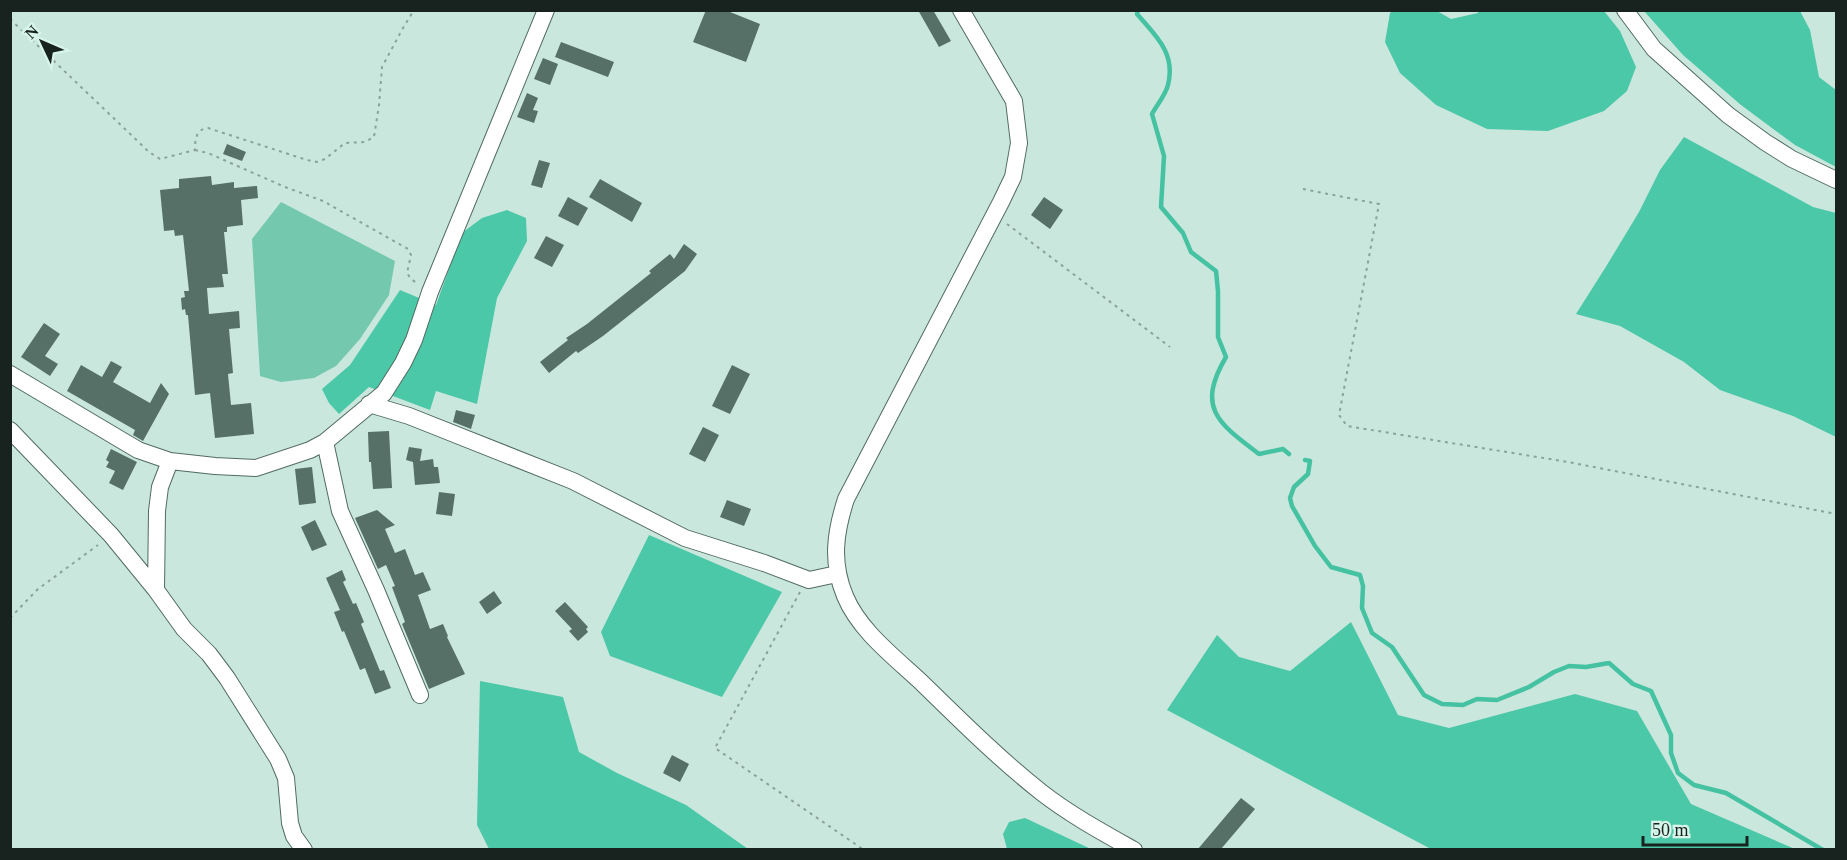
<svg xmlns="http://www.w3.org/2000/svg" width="1847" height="860" viewBox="0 0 1847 860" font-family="'Times New Roman',serif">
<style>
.green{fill:#73c8ae}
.forest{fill:#4bc8a7}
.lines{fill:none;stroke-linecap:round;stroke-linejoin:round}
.stream{stroke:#44c2a1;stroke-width:4.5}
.building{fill:#567067}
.minor-casing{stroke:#516b62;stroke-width:18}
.path{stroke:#8ba29a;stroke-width:2;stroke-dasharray:3 4.5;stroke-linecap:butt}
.minor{stroke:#fff;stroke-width:16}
</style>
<rect width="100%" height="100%" fill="#cae7dd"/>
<path class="green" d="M281,202L395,261L389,295L360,339L336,366L314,378L281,382L260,376L252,239Z"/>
<path class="forest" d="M1393,11H1437L1451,19L1478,13V11H1604L1620,31L1636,67L1627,91L1604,111L1548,131L1487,129L1436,105L1400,73L1385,42L1390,13Z
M1644,11H1800L1810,30L1819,77L1836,90V167L1795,145L1741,105L1683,55Z
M1684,137L1813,207L1836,213V437L1793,416L1720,390L1684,362L1620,326L1576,314L1607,265L1639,212L1660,170Z
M507,210L526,218L527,241L497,298L477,404L436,391L430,410L369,387L339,414L329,403L322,389L350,365L400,290L436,305L462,233L482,218Z
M649,535L782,592L722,697L610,656L601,632Z
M1351,622L1398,715L1449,728L1575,694L1637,711L1691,804L1795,849H1431L1167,710L1217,635L1239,657L1290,671Z
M480,681L563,697L579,752L617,773L686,805L748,849H489L477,825Z
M1025,818L1091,849H1007L1003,834L1009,822Z"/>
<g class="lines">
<path class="stream" d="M1138,10L1137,14C1156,36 1176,53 1168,85C1166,94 1157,105 1152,114L1164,156L1161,207L1183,233L1191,252L1216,271L1218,291V337L1226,357C1196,408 1218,423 1259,454L1283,449L1289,454
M1305,460L1310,461L1308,474L1294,487L1290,498L1292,506L1315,546L1331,567L1360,575L1363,586L1362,608L1372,633L1392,647L1424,695L1442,704L1463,705L1477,699L1497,700L1529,687L1554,672L1569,666L1586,667L1609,663L1633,684L1651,691L1671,735V753L1678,773L1694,785L1726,793L1823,850"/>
</g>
<path class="building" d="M706,10H725L760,24L746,62L693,42Z
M918,10H933L951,41L939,47Z
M561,42L614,62L608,77L555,57Z
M543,58L558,64L550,85L534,79Z
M527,93L538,98L533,110L538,111L534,123L517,117Z
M227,144L246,152L242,161L223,154Z
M539,160L550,163L542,188L531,185Z
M211,176L212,185L234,182V188L257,186L258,198L241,200L243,225L227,227V232H224L228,274H222L224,287L207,288L209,314L239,311L240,328L229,329L233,373L228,374L231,405L251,403L254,434L215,438L210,393L195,395L188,315H186L185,309L182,310L181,298L185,297L184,291H189L183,235L175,236L174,230L164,231L160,190L179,188V179Z
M600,179L642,203L632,222L589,197Z
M568,197L588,208L578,226L558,216Z
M1044,197L1063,210L1050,229L1031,215Z
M546,236L564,245L552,267L534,258Z
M684,244L697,254L685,271L603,336L578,353L576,351L549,373L540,362L568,340L566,338L587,324L651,273L649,271L670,254L674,259Z
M44,323L60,334L45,356L58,364L50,376L21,357Z
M111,361L122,367L113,382L150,403L161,383L169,394L143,441L133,435L135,430L67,391L81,365L102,377Z
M732,365L750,374L730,414L712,406Z
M456,410L475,415L471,429L453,422Z
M703,427L719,435L705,462L689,454Z
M389,431L392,488L373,489L371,462H369L368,432Z
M409,447L422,449L420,461L433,459L434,467H438L440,483L415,485L413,462L406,460Z
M111,449L137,462L123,490L109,483L115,471L106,467L109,462L106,460Z
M312,467L316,503L299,505L295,469Z
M439,492L455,494L452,516L436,514Z
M727,500L751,509L744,526L720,517Z
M377,510L395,525L385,529L395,553L405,549L415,575L423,572L431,590L418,595L430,629L443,624L448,636L447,637L465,674L429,689L402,624L405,622L392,587L395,586L386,565L378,569L355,518Z
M315,520L327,545L312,551L301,527Z
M342,570L346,580L343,582L353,604L356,603L364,622L361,624L380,671L384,670L391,688L375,694L365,668L360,670L344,631L342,632L334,612L340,610L326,578Z
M494,591L502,603L487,614L479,602Z
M565,602L588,627L586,629L588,632L578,641L569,631L572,629L555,611Z
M672,755L689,764L680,782L663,773Z
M1241,798L1255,809L1221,849H1198Z"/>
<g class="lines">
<g class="minor-casing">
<path id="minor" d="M961,10L1014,101L1019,143L1013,177L1001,202L846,499C835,533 831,562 845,596C859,630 893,656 920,681C959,719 998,758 1041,792C1069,814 1102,832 1134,850
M1625,10L1654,49L1728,115L1765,142L1792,159L1836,180
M10,374L138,450L170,461L215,466L256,468L310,450L325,442L384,393L403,363L414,340L430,292L546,10
M369,404L409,416L573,481L685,538L764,563L809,580L837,574
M10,430L111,535L156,590L184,629L209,654L227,678L278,759L286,778L290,823L294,836L304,850
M325,442L340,511L376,590L420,695
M156,590L157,511L160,487L170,461"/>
</g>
<path class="path" d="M10,19L149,152L160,159L195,150C195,139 196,129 208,128L307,160L317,162L325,159L345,143L365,142L374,137L379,105L382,67L403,28L414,10
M195,150L208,153L285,187L323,201L408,249L411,255L407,273L411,279L418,284
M1303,189L1379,204L1339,415L1347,426L1568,462L1836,514
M1007,224L1170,347
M800,592L715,748L864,850
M10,618L38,589L98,545"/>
<use href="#minor" class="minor"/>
</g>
<rect width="1847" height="860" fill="none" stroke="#18231f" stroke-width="24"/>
<g transform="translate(42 42) rotate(314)" stroke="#d7f5ea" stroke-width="4.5" paint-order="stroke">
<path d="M0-4.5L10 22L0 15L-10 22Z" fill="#18231f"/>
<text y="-9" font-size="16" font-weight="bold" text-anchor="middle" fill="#18231f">N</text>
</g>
<path d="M1643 836v9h104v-9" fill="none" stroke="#18231f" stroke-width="3"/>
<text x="1652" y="836" font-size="18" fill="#18231f" stroke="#d7f5ea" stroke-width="4.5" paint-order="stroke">50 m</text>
</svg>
